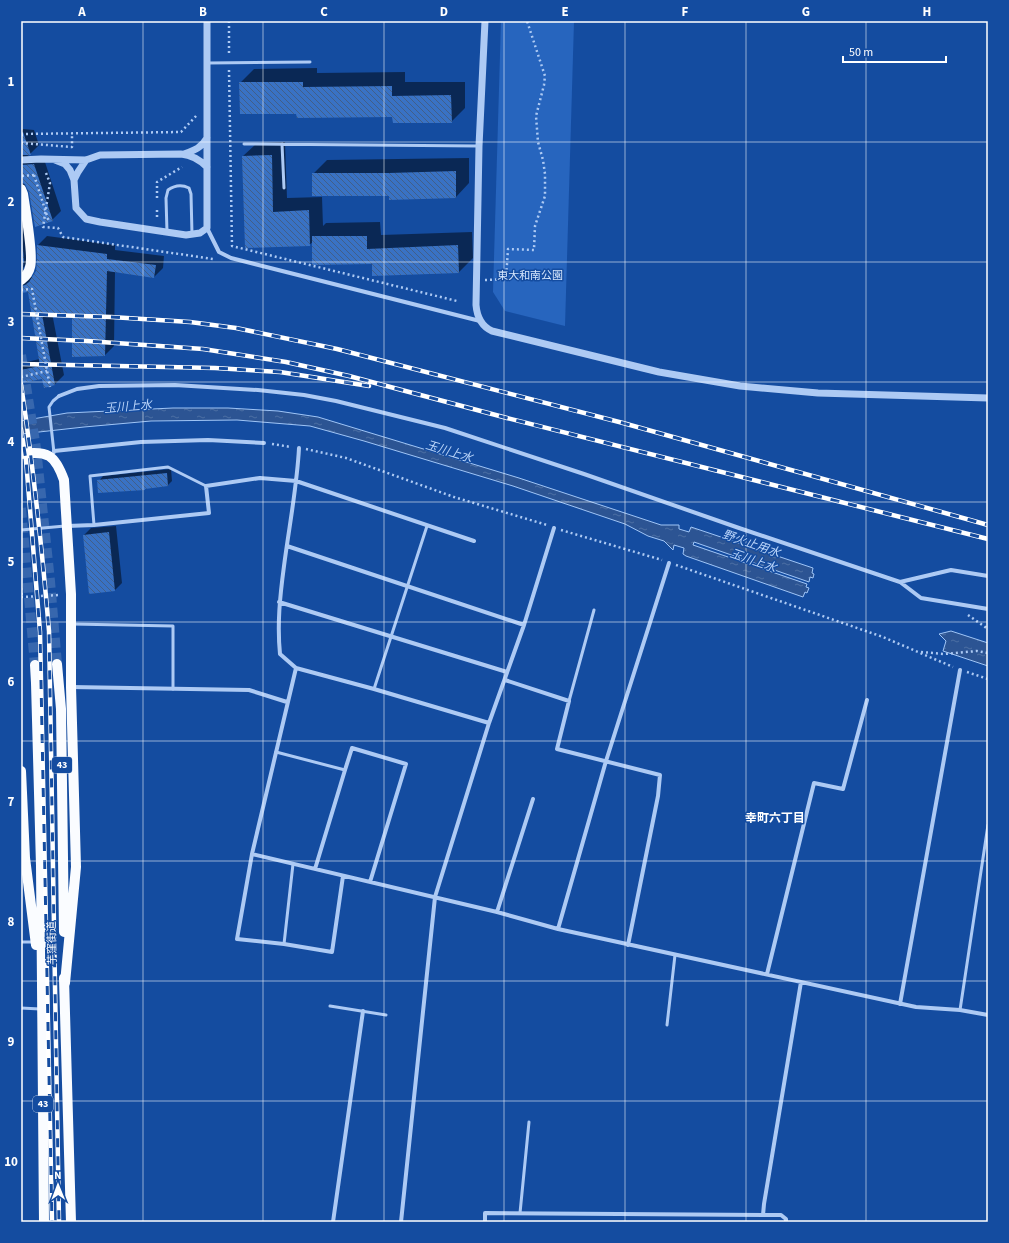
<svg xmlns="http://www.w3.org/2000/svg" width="1009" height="1243" viewBox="0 0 1009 1243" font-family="'Source Sans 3','Noto Sans JP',sans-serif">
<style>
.park{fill:#2765be}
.water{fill:url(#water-ripples);stroke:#9fc5f7}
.shadow{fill:#0007}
.building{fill:url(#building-back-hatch)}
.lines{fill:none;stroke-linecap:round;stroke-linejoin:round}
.primary-tunnel{stroke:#3767ae;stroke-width:10;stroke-dasharray:10 5;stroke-linecap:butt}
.path{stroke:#adcaf4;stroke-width:2.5;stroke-dasharray:2 3;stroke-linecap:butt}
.service{stroke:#adcaf4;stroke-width:3}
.minor{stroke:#adcaf4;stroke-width:4}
.tertiary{stroke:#adcaf4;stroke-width:7}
.primary{stroke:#fafcff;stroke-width:10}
.rail-casing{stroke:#fff;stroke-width:4.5}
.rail{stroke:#144ca0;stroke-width:3;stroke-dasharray:9;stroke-linecap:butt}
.path-bridge{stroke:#adcaf4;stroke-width:2.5;stroke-dasharray:2 3;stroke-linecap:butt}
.grid{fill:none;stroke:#fff;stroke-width:1;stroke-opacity:0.55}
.labels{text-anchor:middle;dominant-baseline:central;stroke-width:3;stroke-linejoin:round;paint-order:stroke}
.shield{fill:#144ca0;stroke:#b8c9e2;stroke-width:1}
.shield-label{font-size:10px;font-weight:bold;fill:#fff}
.park-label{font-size:11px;fill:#d5e6fd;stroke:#144ca0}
.street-label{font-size:11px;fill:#fff;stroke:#144ca0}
.water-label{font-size:12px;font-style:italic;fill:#bad5fa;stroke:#144ca0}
.neighbourhood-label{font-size:12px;font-weight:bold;fill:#fff;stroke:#144ca0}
.neatline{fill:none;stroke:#fff;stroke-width:1.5}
.grid-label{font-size:13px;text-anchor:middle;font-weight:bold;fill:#fff}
</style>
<defs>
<pattern id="water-ripples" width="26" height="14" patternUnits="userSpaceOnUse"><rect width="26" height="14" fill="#2c5493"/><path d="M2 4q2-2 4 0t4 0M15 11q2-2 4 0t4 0" fill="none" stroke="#4c6ea3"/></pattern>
<pattern id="building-back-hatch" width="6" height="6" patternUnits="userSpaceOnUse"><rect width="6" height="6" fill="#3972c4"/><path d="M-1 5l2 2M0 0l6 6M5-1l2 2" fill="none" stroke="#425f88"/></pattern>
</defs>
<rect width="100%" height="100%" fill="#144ca0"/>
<path class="park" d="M501,21H574L565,326L505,311L493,292Z"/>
<path class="water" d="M173,408H228L278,411L318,417L519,478L661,525H679V529L689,532L691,527L697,529L813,568L812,573L814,574L813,578L810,577L809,582L694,542L693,545L807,584L806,587L809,588L807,593L805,592L803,597L686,556L683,554L684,548L674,545L673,550L664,541L648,536L625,524L513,486L364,441L310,426L237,420L151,421L84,427L21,434V421L67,413Z
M951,631L988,643V666L943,651L946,641L939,634Z"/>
<path class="shadow" d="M317,68V73L405,72V82H465V108L451,122L393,116L297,113L240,83L254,69Z
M23,129L34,130L39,145L30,154H26L30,157L43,156L61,211L52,220L28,186L24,182L29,212L32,257L23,268V272L27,277H33L36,274L38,261V245L47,236L115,245V250L164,256L163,268L154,277L115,272L114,346L105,355L74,312L52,313L64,375L55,384L43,378L21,382V363L40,359L29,291L21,292V131Z
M285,142L287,198L322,197L323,226L326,223L380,222L381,235L472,232L473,258L459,272L373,263L313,242L309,245L246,247L243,156L257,143Z
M469,158V183L456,197L390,195L313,174L327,160Z
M171,469L172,481L168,485L99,481L103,476Z
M116,526L122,583L115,590L84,535L91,528Z"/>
<path class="building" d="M239,82H303V87L392,86V96L451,95L452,123H393L392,117L297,118L296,114H240Z
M21,132H23L31,155H21Z
M272,155L273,212L309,210L310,246L245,248L242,156Z
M34,164L53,221L35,227L29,192L25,184L21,183V165Z
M456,171V198L389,200V196H312V173H389Z
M21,223L24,261L23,267L21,271Z
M312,236H367V249L458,245L459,273L372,276V264L312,265Z
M37,245L107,254V259L156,265L154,278L107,271L105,356L72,357V313L42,314L55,385L44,388L42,379L21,383V370L40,366L28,292L21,293V286L25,285L29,282L36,271L37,261Z
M167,473L168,486L145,489V490L98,493L97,480Z
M109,532L115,591L89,594L83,535Z"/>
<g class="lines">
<path class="primary-tunnel" d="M21,355L36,448L50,581L57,664
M21,508L35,665"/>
<path class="path" d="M229,21V55
M229,70L232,246L457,301
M21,134L181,132L197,115
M21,135L24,139
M21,143L72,147V133
M46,173L50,183L43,227L58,228L63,237L213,259
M22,176L34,175
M157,198V182L182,167
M157,217V207
M485,280L506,279L508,249L534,250L535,226L545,196V174L543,160L538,142L536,116L544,85L545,76L527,21
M21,377L47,371
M272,444L291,447
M306,449L346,458L454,497L547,525
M561,530L662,560
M676,565L883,637L953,667
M21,588L22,597
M21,597L60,595
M968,615L988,629
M921,652L944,654L977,651L988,653
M967,672L988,679"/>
<path class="service" d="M208,63L310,62
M244,144L478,146
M282,144L284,188
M167,232L166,198L168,190C175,185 181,184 189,188L191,194L192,234
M54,453L49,407L53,401L59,396
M94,525L90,476L168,467L206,486
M21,530L65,526
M72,624L173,626V689
M374,689L427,526
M569,701L594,610
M276,752L345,770
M21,942H33
M284,944L293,864
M330,1006L386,1015
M21,1008L40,1009
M960,1010L988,825
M667,1025L675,955
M520,1213L529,1122"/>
<path class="minor" d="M207,228L219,252L231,258L480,321
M59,396L77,389L99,386L175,385L258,390L304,395L336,401L445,428L584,474L739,528L900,582L951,570L988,576
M299,448C297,487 289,527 284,566C280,596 277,624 280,654L296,668L374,689L489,723
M54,451L141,442L208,440L264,443
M67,526L94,525L209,513L206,486L260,478L296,481L474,541
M287,546L524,625
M900,582L921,598L988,609
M279,602L507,672
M296,668L252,854L237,939L284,944L332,952L343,876
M505,680L569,701L557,749L660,775L658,796L628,945
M71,687L249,690L287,702
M252,854L497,912L558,929L916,1007L960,1010L988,1015
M315,869L345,770L352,748L406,764L370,882
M497,912L533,799
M558,929L606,761L669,563
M767,974L814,783L843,789L867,700
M900,1004L960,670
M763,1215L764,1204L801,982
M333,1222L363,1011
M401,1222L435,897L489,723L524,625L554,528
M485,1222V1213L781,1215L786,1219V1222"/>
<path class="tertiary" d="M485,21L479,146L476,305C477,317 481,326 492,331L659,372L740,386L818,393L988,398
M184,154C195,150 201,148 207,138
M21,160L41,159L86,160L100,155L181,154C192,155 200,160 207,167
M55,160L65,164L70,170L74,180L76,208L86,219L100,222L186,235L200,233L207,228V21
M74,180L78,172L86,160"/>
<path class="primary" d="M21,189L23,194C25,208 34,256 30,267C29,272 25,277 21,280
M21,454C48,450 55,455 64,480L71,594V687L76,867L65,983
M57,664L61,709L64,932
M35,665L36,683L41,866L44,1222
M21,771L25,858L36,945
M64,978L71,1222"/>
<g class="rail-casing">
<path id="rail" d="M21,314L111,317L190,322L236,328L337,349L623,423L988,525
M21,338L87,341L203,349L286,362L349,376L507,418L988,539
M21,364L215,368L280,372L369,386
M21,384C33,466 42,548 49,631L59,1222
M21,429L26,460L40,632L52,1222"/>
</g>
<use href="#rail" class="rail"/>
<path class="path-bridge" d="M34,175L49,222
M21,290L32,289L50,387"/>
</g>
<path class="grid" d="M143,21V1222M263,21V1222M384,21V1222M504,21V1222M625,21V1222M746,21V1222M866,21V1222M21,142H988M21,262H988M21,382H988M21,502H988M21,622H988M21,741H988M21,861H988M21,981H988M21,1101H988"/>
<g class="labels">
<g class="shield">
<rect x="52" y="757" width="20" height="16" rx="3"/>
<rect x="33" y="1096" width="20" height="16" rx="3"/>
</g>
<g class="shield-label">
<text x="62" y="765">43</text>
<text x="43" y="1104">43</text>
</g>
<g class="park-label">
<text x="530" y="275">東大和南公園</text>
</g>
<g class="street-label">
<text transform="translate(52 943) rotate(-91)">芋窪街道</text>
</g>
<g class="water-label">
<text transform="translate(128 407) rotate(-5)">玉川上水</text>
<text transform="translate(449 452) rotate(17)">玉川上水</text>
<text transform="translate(751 544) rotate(19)">野火止用水</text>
<text transform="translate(753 561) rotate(19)">玉川上水</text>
</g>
<g class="neighbourhood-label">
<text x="775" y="818">幸町六丁目</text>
</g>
</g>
<rect width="1009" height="1243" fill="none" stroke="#144ca0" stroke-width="44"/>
<g transform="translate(58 1185) rotate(359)" stroke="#144ca0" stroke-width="3" paint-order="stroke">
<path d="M0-3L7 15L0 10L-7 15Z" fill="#ffffff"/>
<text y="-6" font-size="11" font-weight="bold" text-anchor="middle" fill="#ffffff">N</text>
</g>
<path d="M843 56v6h103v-6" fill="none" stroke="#ffffff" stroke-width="2"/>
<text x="849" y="56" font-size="12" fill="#ffffff" stroke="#144ca0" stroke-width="3" paint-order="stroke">50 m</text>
<rect x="22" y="22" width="965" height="1199" class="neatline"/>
<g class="grid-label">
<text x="82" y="16">A</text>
<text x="203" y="16">B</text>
<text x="324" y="16">C</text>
<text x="444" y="16">D</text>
<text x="565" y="16">E</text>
<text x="685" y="16">F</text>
<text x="806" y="16">G</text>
<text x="927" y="16">H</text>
<text x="11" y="86">1</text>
<text x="11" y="206">2</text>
<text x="11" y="326">3</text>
<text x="11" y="446">4</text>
<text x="11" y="566">5</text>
<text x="11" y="686">6</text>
<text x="11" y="806">7</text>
<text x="11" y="926">8</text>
<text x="11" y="1046">9</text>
<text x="11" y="1166">10</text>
</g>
</svg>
